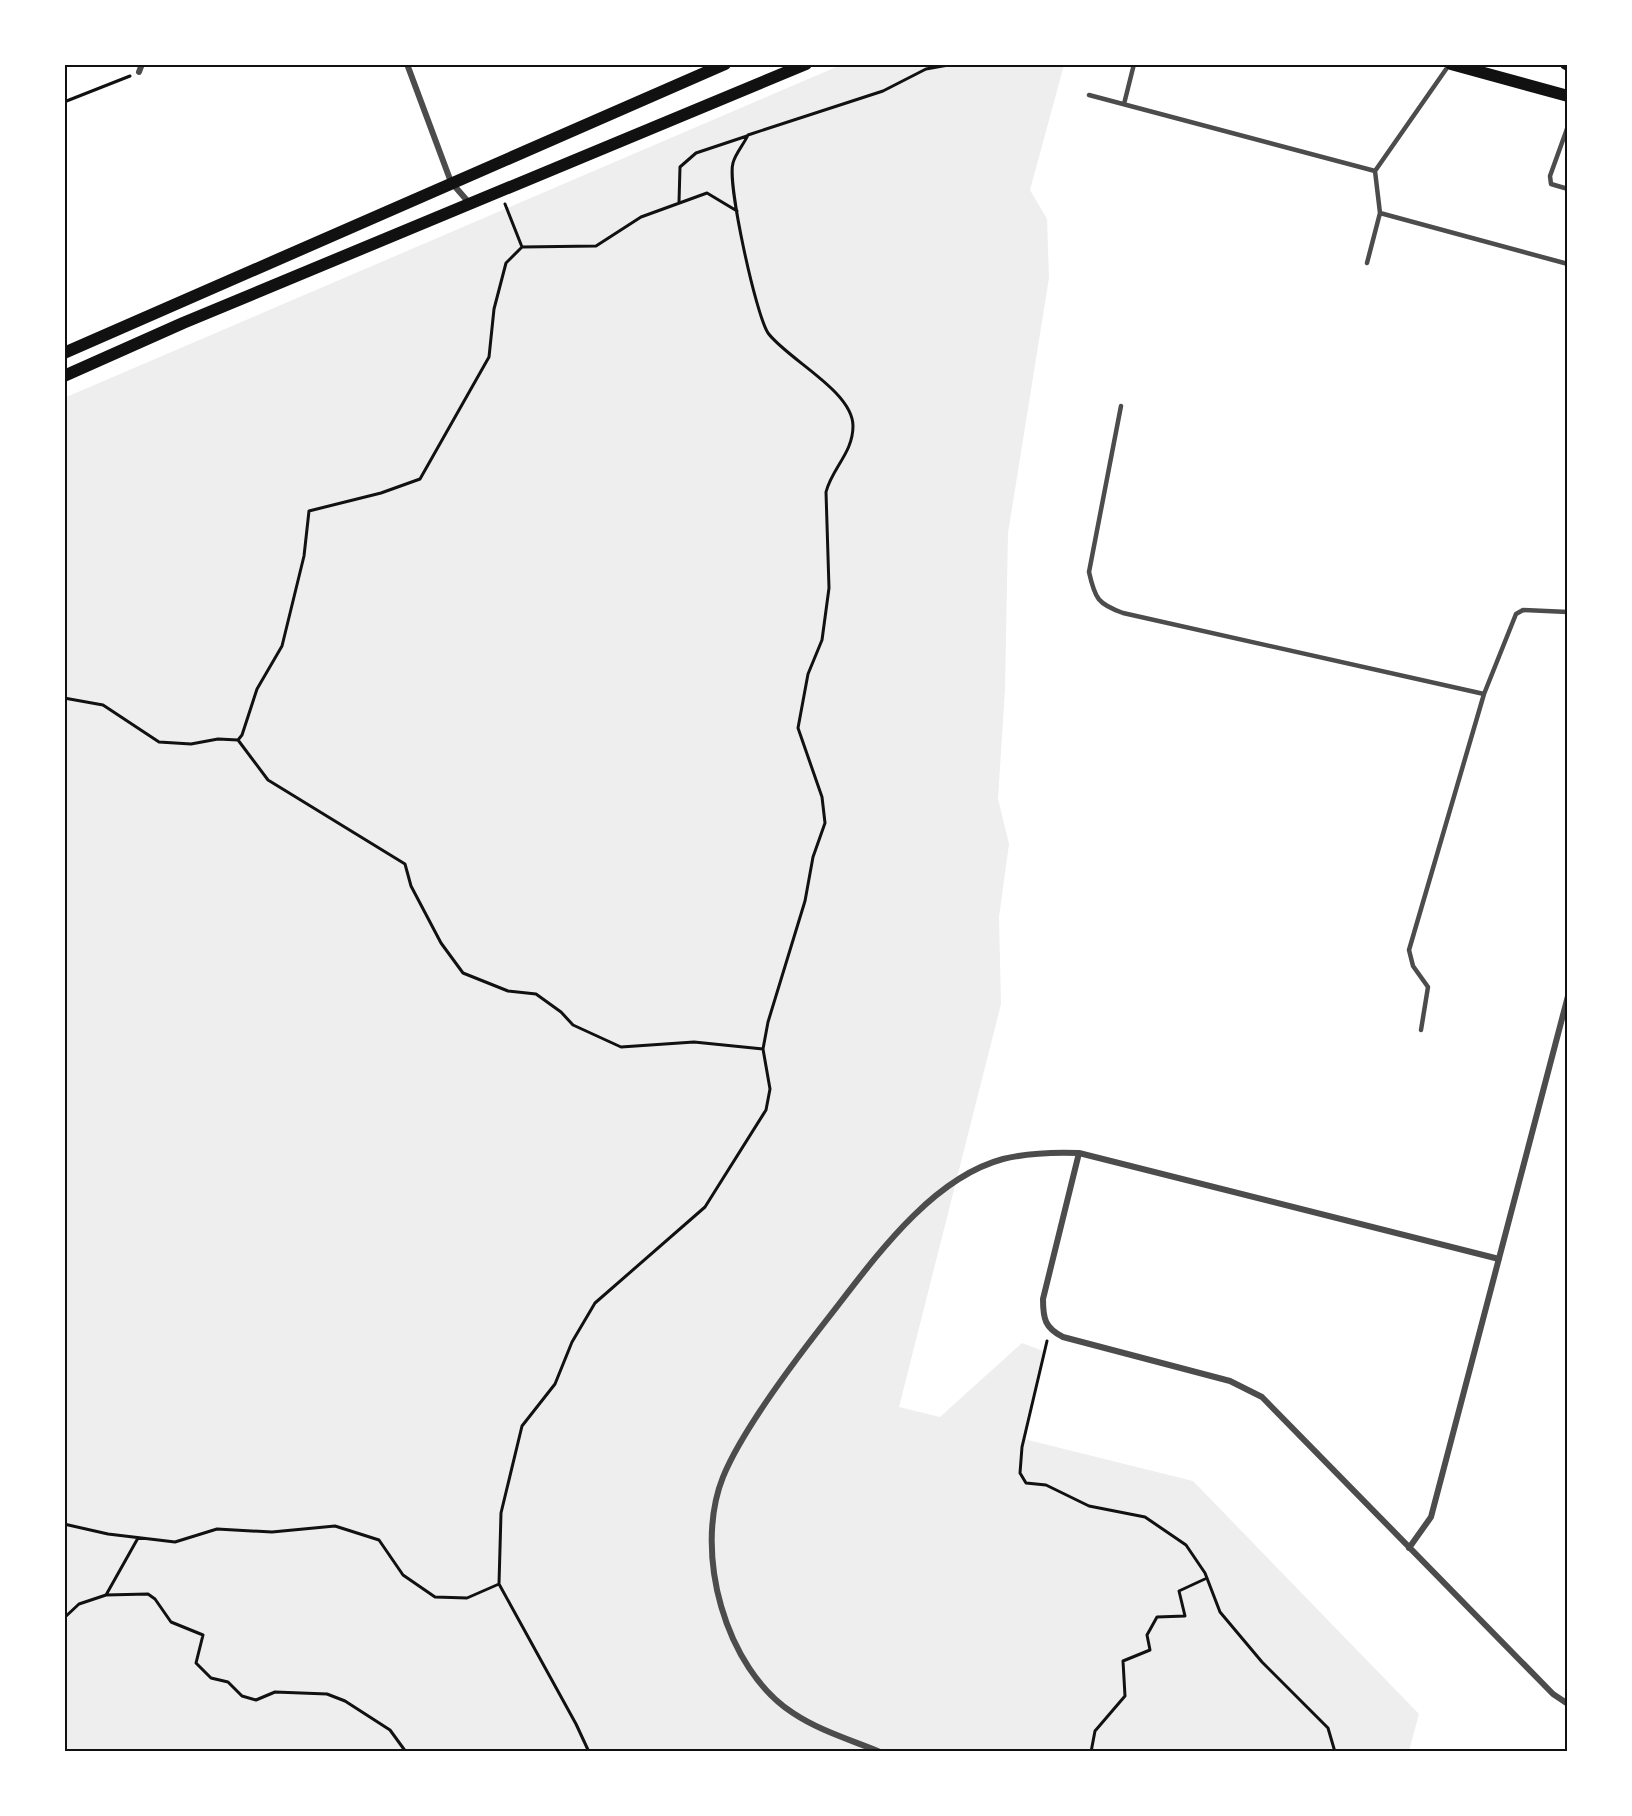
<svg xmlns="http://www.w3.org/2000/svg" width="1632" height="1816" viewBox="0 0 1632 1816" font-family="'Space Grotesk',sans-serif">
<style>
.green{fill:#eee}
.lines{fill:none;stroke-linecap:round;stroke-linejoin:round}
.path{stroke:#111;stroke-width:3}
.service{stroke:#4c4c4c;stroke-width:4.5}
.minor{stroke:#4c4c4c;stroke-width:6}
.secondary{stroke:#111;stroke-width:12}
.neatline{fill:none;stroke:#111;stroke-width:2}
</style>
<rect width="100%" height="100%" fill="#fff"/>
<path class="green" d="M841,65H1064L1030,190L1047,219L1049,278L1008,533L1005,689L998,799L1009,844L999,917L1001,1004L899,1407L940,1417L1022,1343L1046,1352L1024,1439L1193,1481L1419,1714L1409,1751H65L64,398Z"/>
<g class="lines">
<path class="path" d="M64,102L130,76
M679,202L680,167L696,153L747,136
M505,204L522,247
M64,698L103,705L159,742L191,744L218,739L238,740
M238,740L242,735L257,689L282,646L304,556L309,511L381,493L420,479L489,357L494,309L506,263L522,247L596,246L641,217L707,193L737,211
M238,740L268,780L405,864L411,886L441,943L463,973L508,991L536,994L561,1012L573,1025L621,1047L694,1042L763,1049
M1047,1341L1022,1447L1020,1473L1026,1483L1046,1485L1089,1506L1145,1517L1186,1545L1205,1573L1220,1612L1262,1662L1328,1728L1335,1752
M64,1524L108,1534L175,1542L217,1529L272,1532L335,1526L379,1540L403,1575L435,1597L467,1598L499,1584
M106,1595L148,1594L155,1599L171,1622L203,1635L196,1663L211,1678L228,1682L242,1696L256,1700L275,1692L327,1694L345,1701L390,1730L406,1752
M64,1618L79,1604L106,1595L138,1538
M589,1752L576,1724L499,1584L501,1513L522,1426L555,1384L572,1342L595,1303L705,1207L766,1110L770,1089L763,1049L768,1022L805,901L813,857L825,823L822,797L798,728L808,674L822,640L829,588L826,492C832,468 853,453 853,426C853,391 787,359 768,333C756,315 727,183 733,163C735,154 744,144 748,135L883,91L926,69L954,64
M1091,1752L1095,1731L1125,1696L1123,1661L1150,1650L1147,1635L1157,1617L1185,1616L1179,1591L1207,1578"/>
<path class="service" d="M1089,95L1375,171L1380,213L1568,264
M1124,104L1134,64
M1568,126L1550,176L1551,184L1568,189
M1375,171L1449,65
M1367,263L1380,213
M1121,406L1089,572C1095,599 1098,604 1123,613L1484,694L1516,614L1523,610L1568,612
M1421,1030L1428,987L1413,966L1409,950L1484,694"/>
<path class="minor" d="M407,64L451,182L471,205
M139,72L142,64
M1079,1153L1043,1299C1043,1319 1045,1328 1063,1337L1230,1381L1262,1397L1553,1694L1568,1704
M1409,1548L1431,1517L1568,996
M880,1752C851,1740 820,1731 793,1713C725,1669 693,1552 723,1477C742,1430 793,1363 825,1322C870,1265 928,1179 1003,1159C1028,1153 1053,1152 1079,1153L1499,1259"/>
<path class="secondary" d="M1451,64L1568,96
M1566,64L1568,65
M64,353L725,64
M64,376L183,323L806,64"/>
</g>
<rect width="1632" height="1816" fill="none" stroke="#ffffff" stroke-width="132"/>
<rect x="66" y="66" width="1500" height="1684" class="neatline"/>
</svg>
